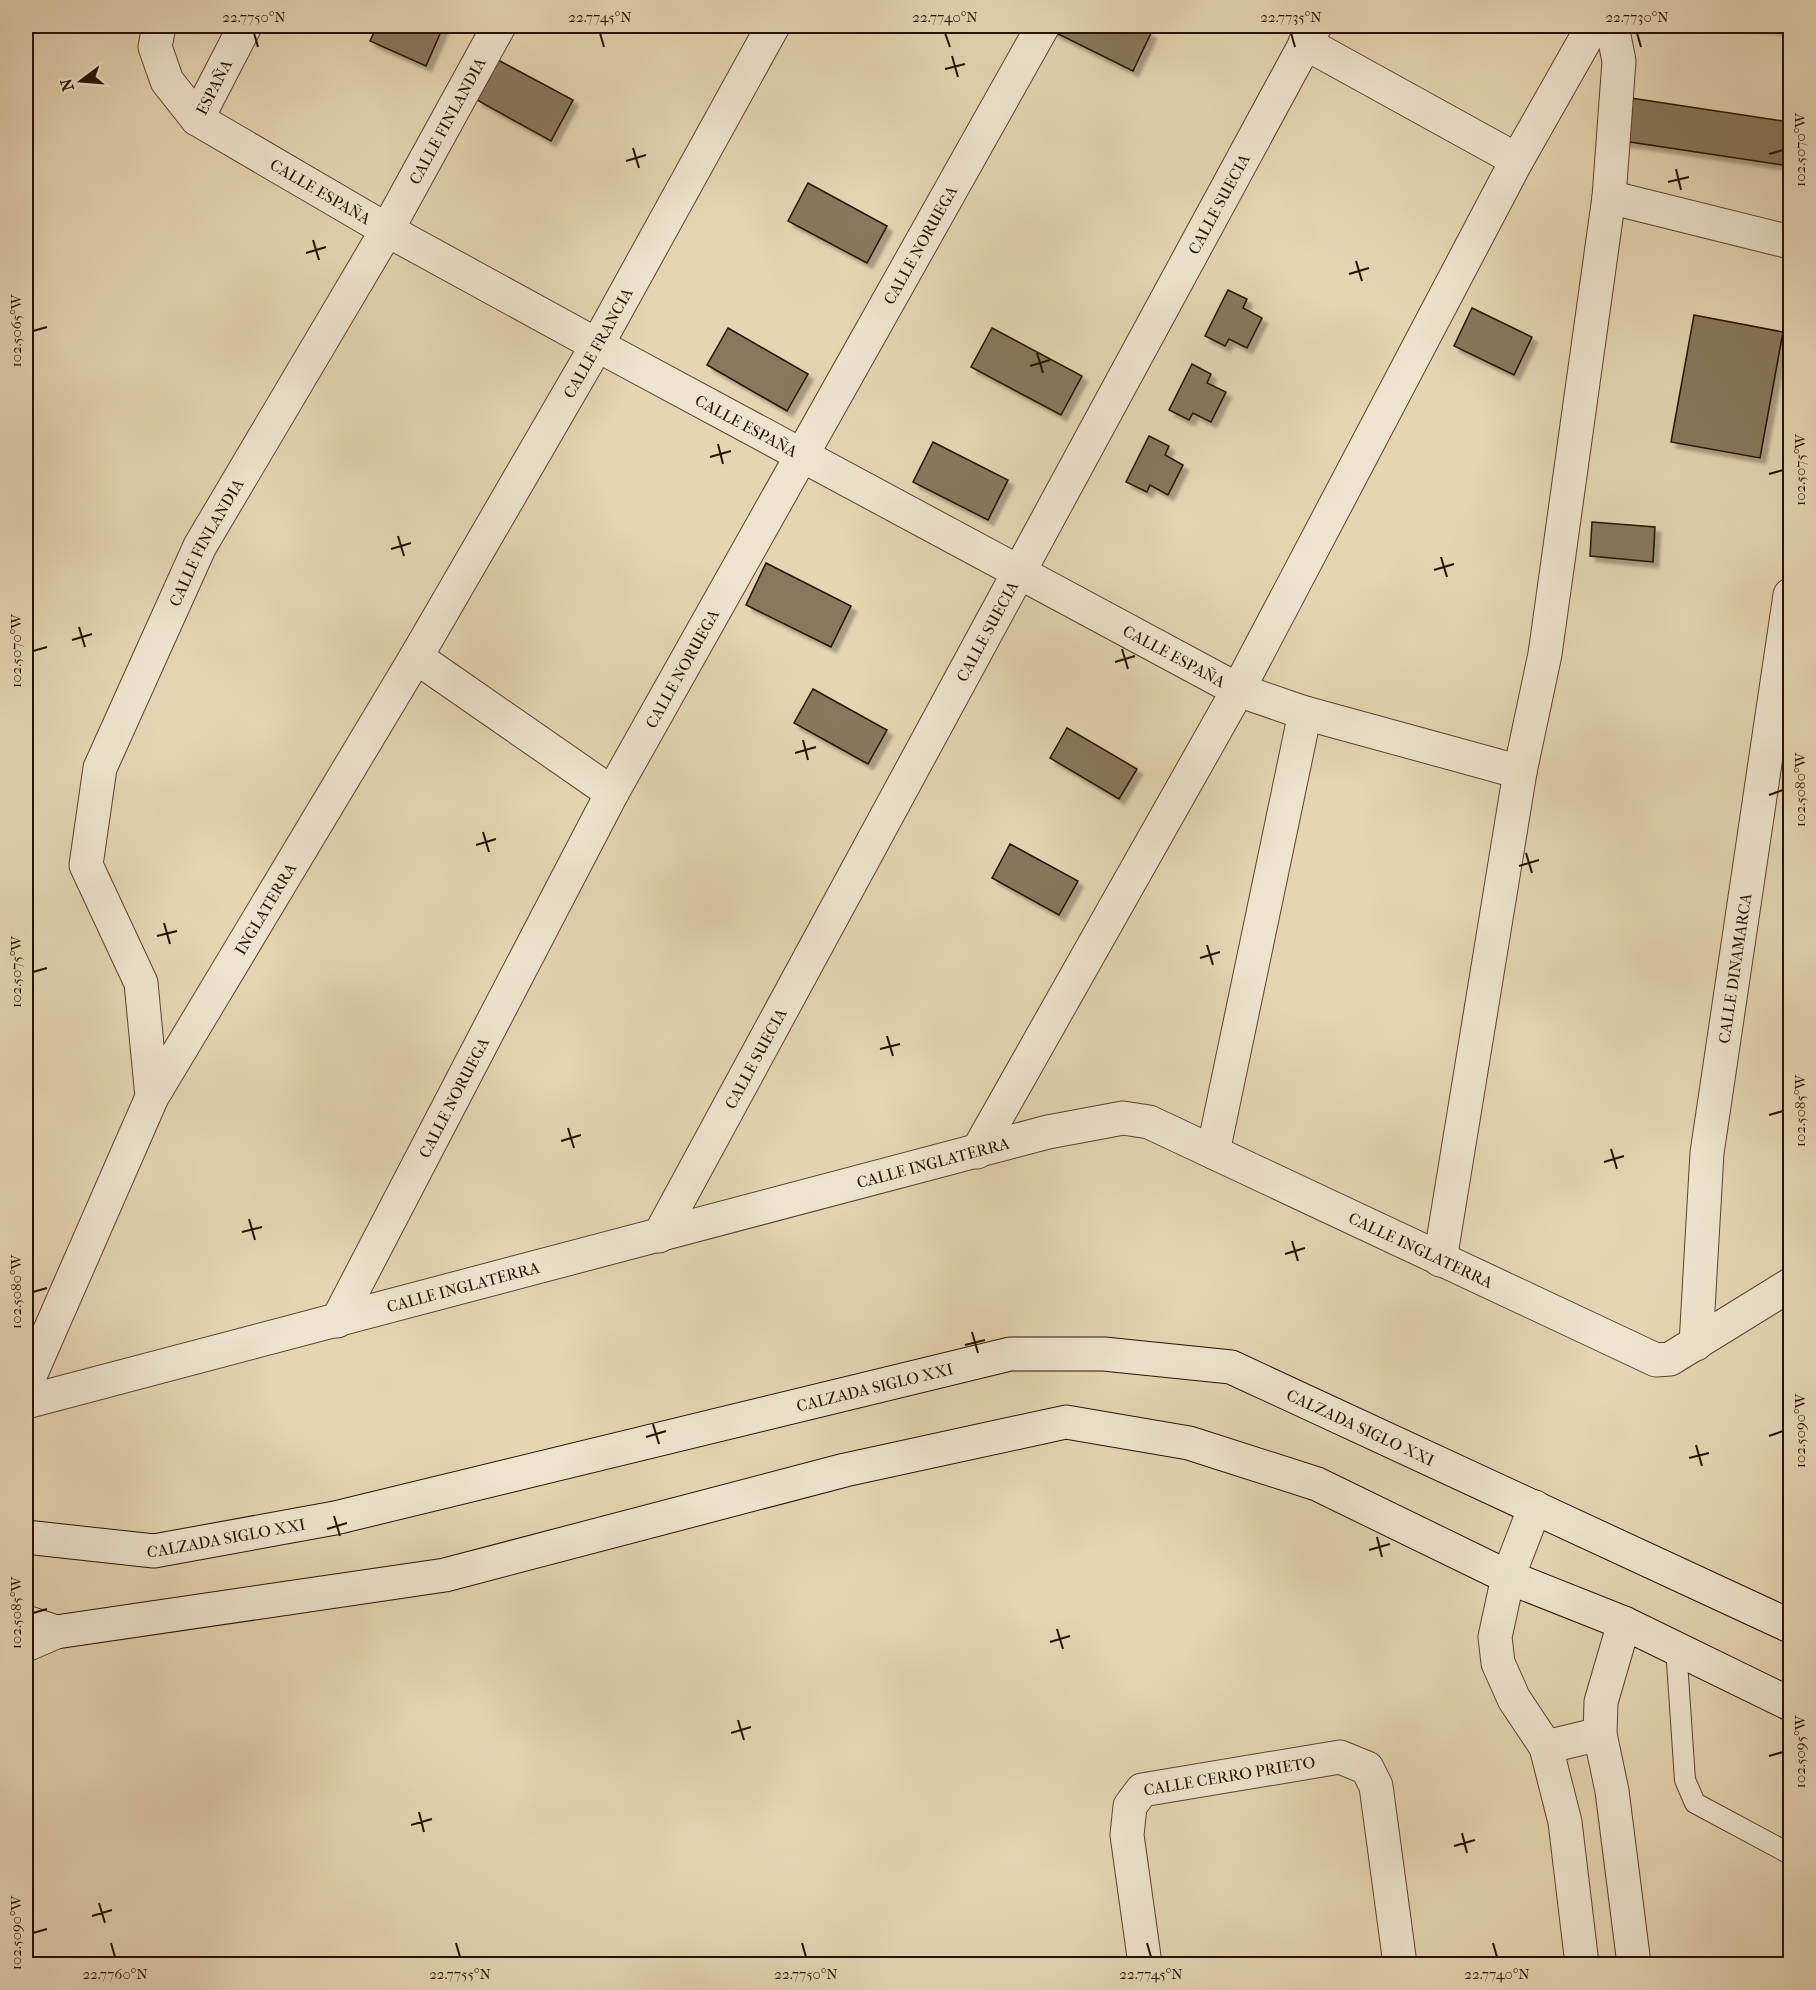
<svg xmlns="http://www.w3.org/2000/svg" width="1816" height="1990" viewBox="0 0 1816 1990" font-family="'IM FELL French Canon',serif">
<style>
.building{fill:#89785d;stroke:#261300;stroke-width:1.5;filter:url(#shadow)}
.lines{fill:none;stroke-linecap:round;stroke-linejoin:round}
.lane-casing{stroke:#56442d;stroke-width:22}
.street-casing{stroke:#56442d;stroke-width:35}
.secondary-casing{stroke:#261300;stroke-width:35}
.lane{stroke:#eee4ce;stroke-width:20}
.street{stroke:#eee4ce;stroke-width:33}
.secondary{stroke:#eee4ce;stroke-width:33}
.ticks{fill:none;stroke:#261300;stroke-width:2}
.labels{text-anchor:middle;dominant-baseline:central;stroke-width:4.5;stroke-linejoin:round;paint-order:stroke}
.street-label{font-size:16px;fill:#261300;stroke:#eee4ce}
.neatline{fill:none;stroke:#261300;stroke-width:2}
.ticks-label{font-size:15px;text-anchor:middle;fill:#261300}
</style>
<defs>
<filter id="shadow"><feDropShadow dx="5.5" dy="5.5" stdDeviation="1.5" flood-color="#0004"/></filter>
</defs>
<rect width="100%" height="100%" fill="#e5d5b3"/>
<filter id="stains"><feTurbulence type="fractalNoise" baseFrequency=".00333" numOctaves="4"/><feColorMatrix values="0 0 0 0 .2 0 0 0 0 .09 0 0 0 0 .02 0 0 0 .5 -.17"/></filter>
<radialGradient id="worn" r=".72"><stop offset=".6" stop-color="#630" stop-opacity="0"/><stop offset="1" stop-color="#630" stop-opacity=".3"/></radialGradient>
<path class="building" d="M377,26H439L443,27L426,66L370,41Z
M1052,26H1137L1151,33L1133,71L1050,30Z
M1741,26H1790V30Z
M498,60L573,100L551,141L477,100Z
M1624,97L1790,122V166L1617,140Z
M808,183L887,226L867,263L788,221Z
M1228,290L1247,299L1243,308L1262,318L1247,348L1229,339L1225,346L1205,336Z
M1472,308L1532,337L1514,375L1454,346Z
M1694,315L1783,332L1760,458L1671,442Z
M728,328L808,374L787,411L707,365Z
M992,328L1082,376L1061,415L971,367Z
M1192,364L1211,374L1207,383L1226,392L1211,422L1193,413L1189,420L1169,410Z
M1149,436L1169,446L1165,455L1183,465L1168,495L1150,485L1147,492L1126,482Z
M933,442L1008,480L988,520L913,482Z
M1592,522L1655,527L1653,562L1590,556Z
M766,563L851,606L831,647L746,605Z
M813,689L887,730L868,764L794,723Z
M1067,728L1137,769L1119,799L1050,758Z
M1010,844L1078,881L1059,915L992,878Z"/>
<g class="lines">
<g class="lane-casing">
<path id="lane" d="M1676,1647L1685,1780L1695,1803L1790,1854"/>
</g>
<g class="street-casing">
<g id="street">
<path id="s1" d="M159,26L155,47L167,81L197,119L387,230L597,345L1238,690L1305,713L1520,772L1545,654L1609,197L1619,61L1612,26"/>
<path d="M1305,43L1517,160"/>
<path id="s2" d="M197,119L245,26"/>
<path d="M1609,197L1790,242"/>
<path id="s3" d="M416,657L597,345L773,26"/>
<path id="s4" d="M152,1097L141,983L86,865L100,768L200,546L387,230L499,26"/>
<path d="M977,1152L1238,690L1517,160L1593,26"/>
<path d="M1213,1152L1305,713"/>
<path id="s5" d="M659,1236L1315,26"/>
<path d="M1440,1260L1520,772"/>
<path id="s6" d="M337,1321L612,793L1043,26"/>
<path id="s7" d="M1696,1344L1707,1153L1790,595"/>
<path id="s8" d="M26,1385L152,1097L416,657L612,793"/>
<path id="s9" d="M26,1402L1048,1132L1123,1118L1149,1122L1656,1360L1670,1359L1790,1285"/>
<path d="M1535,1507L1508,1577L1495,1637L1498,1663L1514,1699L1546,1747L1565,1822L1582,1964"/>
<path d="M1624,1623L1601,1702L1600,1734L1612,1791L1634,1964"/>
<path d="M26,1645L56,1632"/>
<path d="M1546,1747L1600,1734"/>
<path id="s10" d="M1145,1964L1127,1835L1130,1806L1142,1790L1340,1757L1367,1768L1376,1786L1400,1964"/>
</g>
</g>
<g class="secondary-casing">
<g id="secondary">
<path id="s11" d="M26,1537L154,1551L335,1518L1010,1354H1104L1231,1367L1790,1626"/>
<path d="M26,1622L56,1632L445,1575L845,1470L1066,1422L1189,1443L1317,1484L1508,1577L1624,1623L1790,1704"/>
</g>
</g>
<use href="#lane" class="lane"/>
<use href="#street" class="street"/>
<use href="#secondary" class="secondary"/>
</g>
<path class="ticks" d="M254,33L258,47M600,33L604,47M945,33L950,47M1291,33L1295,47M1637,33L1641,47M952,56L958,77M945,69L965,64M633,148L639,168M1769,154L1783,150M626,161L646,155M1676,169L1681,190M1668,182L1689,177M313,240L319,260M306,253L326,247M1356,261L1362,281M1349,274L1369,268M33,331L47,327M1037,353L1043,373M1030,366L1050,360M718,444L723,464M710,457L731,451M1769,474L1783,470M398,536L404,556M391,549L411,543M1441,557L1447,577M1434,570L1454,564M79,627L85,647M72,640L92,634M1122,649L1128,669M33,651L47,647M1115,662L1135,656M803,740L808,760M795,753L816,747M1769,795L1783,790M483,832L489,852M476,845L496,839M1526,853L1532,873M1519,866L1539,860M164,923L170,944M157,936L177,931M1207,945L1213,965M1200,958L1220,952M33,972L47,968M887,1036L893,1056M880,1049L900,1044M1769,1115L1783,1111M568,1128L574,1148M561,1141L581,1135M1611,1149L1617,1169M1604,1162L1624,1156M249,1219L255,1240M242,1232L262,1227M1292,1241L1298,1261M1285,1254L1305,1248M33,1292L47,1288M972,1332L978,1353M965,1345L985,1340M653,1424L659,1444M1769,1436L1783,1431M646,1437L666,1431M1696,1445L1702,1466M1689,1458L1709,1453M334,1516L340,1536M327,1529L347,1523M1377,1537L1382,1557M1369,1550L1390,1544M33,1613L47,1609M1057,1629L1063,1649M1050,1642L1070,1636M738,1720L744,1740M731,1733L751,1727M1769,1756L1783,1752M419,1812L424,1832M411,1825L432,1819M1462,1833L1467,1853M1454,1846L1475,1840M99,1903L105,1923M92,1916L112,1910M33,1933L47,1929M111,1943L115,1957M456,1943L460,1957M802,1943L806,1957M1147,1943L1151,1957M1493,1943L1497,1957"/>
<g class="labels">
<g class="street-label">
<text stroke="none"><textPath href="#s2" startOffset="36">ESPAÑA</textPath></text>
<text stroke="none"><textPath href="#s4" startOffset="1078">CALLE FINLANDIA</textPath></text>
<text stroke="none"><textPath href="#s1" startOffset="249">CALLE ESPAÑA</textPath></text>
<text stroke="none"><textPath href="#s5" startOffset="1174">CALLE SUECIA</textPath></text>
<text stroke="none"><textPath href="#s6" startOffset="1224">CALLE NORUEGA</textPath></text>
<text stroke="none"><textPath href="#s3" startOffset="363">CALLE FRANCIA</textPath></text>
<text stroke="none"><textPath href="#s1" startOffset="735">CALLE ESPAÑA</textPath></text>
<text stroke="none"><textPath href="#s4" startOffset="592">CALLE FINLANDIA</textPath></text>
<text stroke="none"><textPath href="#s5" startOffset="688">CALLE SUECIA</textPath></text>
<text stroke="none"><textPath href="#s1" startOffset="1221">CALLE ESPAÑA</textPath></text>
<text stroke="none"><textPath href="#s6" startOffset="738">CALLE NORUEGA</textPath></text>
<text stroke="none"><textPath href="#s8" startOffset="534">INGLATERRA</textPath></text>
<text stroke="none"><textPath href="#s7" startOffset="378">CALLE DINAMARCA</textPath></text>
<text stroke="none"><textPath href="#s5" startOffset="202">CALLE SUECIA</textPath></text>
<text stroke="none"><textPath href="#s6" startOffset="252">CALLE NORUEGA</textPath></text>
<text stroke="none"><textPath href="#s9" startOffset="938">CALLE INGLATERRA</textPath></text>
<text stroke="none"><textPath href="#s9" startOffset="1460">CALLE INGLATERRA</textPath></text>
<text stroke="none"><textPath href="#s9" startOffset="452">CALLE INGLATERRA</textPath></text>
<text stroke="none"><textPath href="#s11" startOffset="868">CALZADA SIGLO XXI</textPath></text>
<text stroke="none"><textPath href="#s11" startOffset="1372">CALZADA SIGLO XXI</textPath></text>
<text stroke="none"><textPath href="#s11" startOffset="202">CALZADA SIGLO XXI</textPath></text>
<text stroke="none"><textPath href="#s10" startOffset="268">CALLE CERRO PRIETO</textPath></text>
</g>
</g>
<rect width="1816" height="1990" fill="none" stroke="#e5d5b3" stroke-width="66"/>
<g transform="translate(81 81) rotate(254)" stroke="#eee4ce" stroke-width="4.5" paint-order="stroke">
<path d="M0-4.5L10 22L0 15L-10 22Z" fill="#261300"/>
<text y="-9" font-size="16" font-weight="bold" text-anchor="middle" fill="#261300">N</text>
</g>
<rect x="33" y="33" width="1750" height="1924" class="neatline"/>
<g class="ticks-label">
<text x="254" y="22">22.7750°N</text>
<text x="600" y="22">22.7745°N</text>
<text x="945" y="22">22.7740°N</text>
<text x="1291" y="22">22.7735°N</text>
<text x="1637" y="22">22.7730°N</text>
<text transform="translate(1800 150) rotate(-90)" y="5">102.5070°W</text>
<text transform="translate(16 331) rotate(-90)" y="5">102.5065°W</text>
<text transform="translate(1800 470) rotate(-90)" y="5">102.5075°W</text>
<text transform="translate(16 651) rotate(-90)" y="5">102.5070°W</text>
<text transform="translate(1800 790) rotate(-90)" y="5">102.5080°W</text>
<text transform="translate(16 972) rotate(-90)" y="5">102.5075°W</text>
<text transform="translate(1800 1111) rotate(-90)" y="5">102.5085°W</text>
<text transform="translate(16 1292) rotate(-90)" y="5">102.5080°W</text>
<text transform="translate(1800 1431) rotate(-90)" y="5">102.5090°W</text>
<text transform="translate(16 1613) rotate(-90)" y="5">102.5085°W</text>
<text transform="translate(1800 1752) rotate(-90)" y="5">102.5095°W</text>
<text transform="translate(16 1933) rotate(-90)" y="5">102.5090°W</text>
<text x="115" y="1979">22.7760°N</text>
<text x="460" y="1979">22.7755°N</text>
<text x="806" y="1979">22.7750°N</text>
<text x="1151" y="1979">22.7745°N</text>
<text x="1497" y="1979">22.7740°N</text>
</g>
<rect width="100%" height="100%" filter="url(#stains)"/>
<rect width="100%" height="100%" fill="url(#worn)"/>
</svg>
